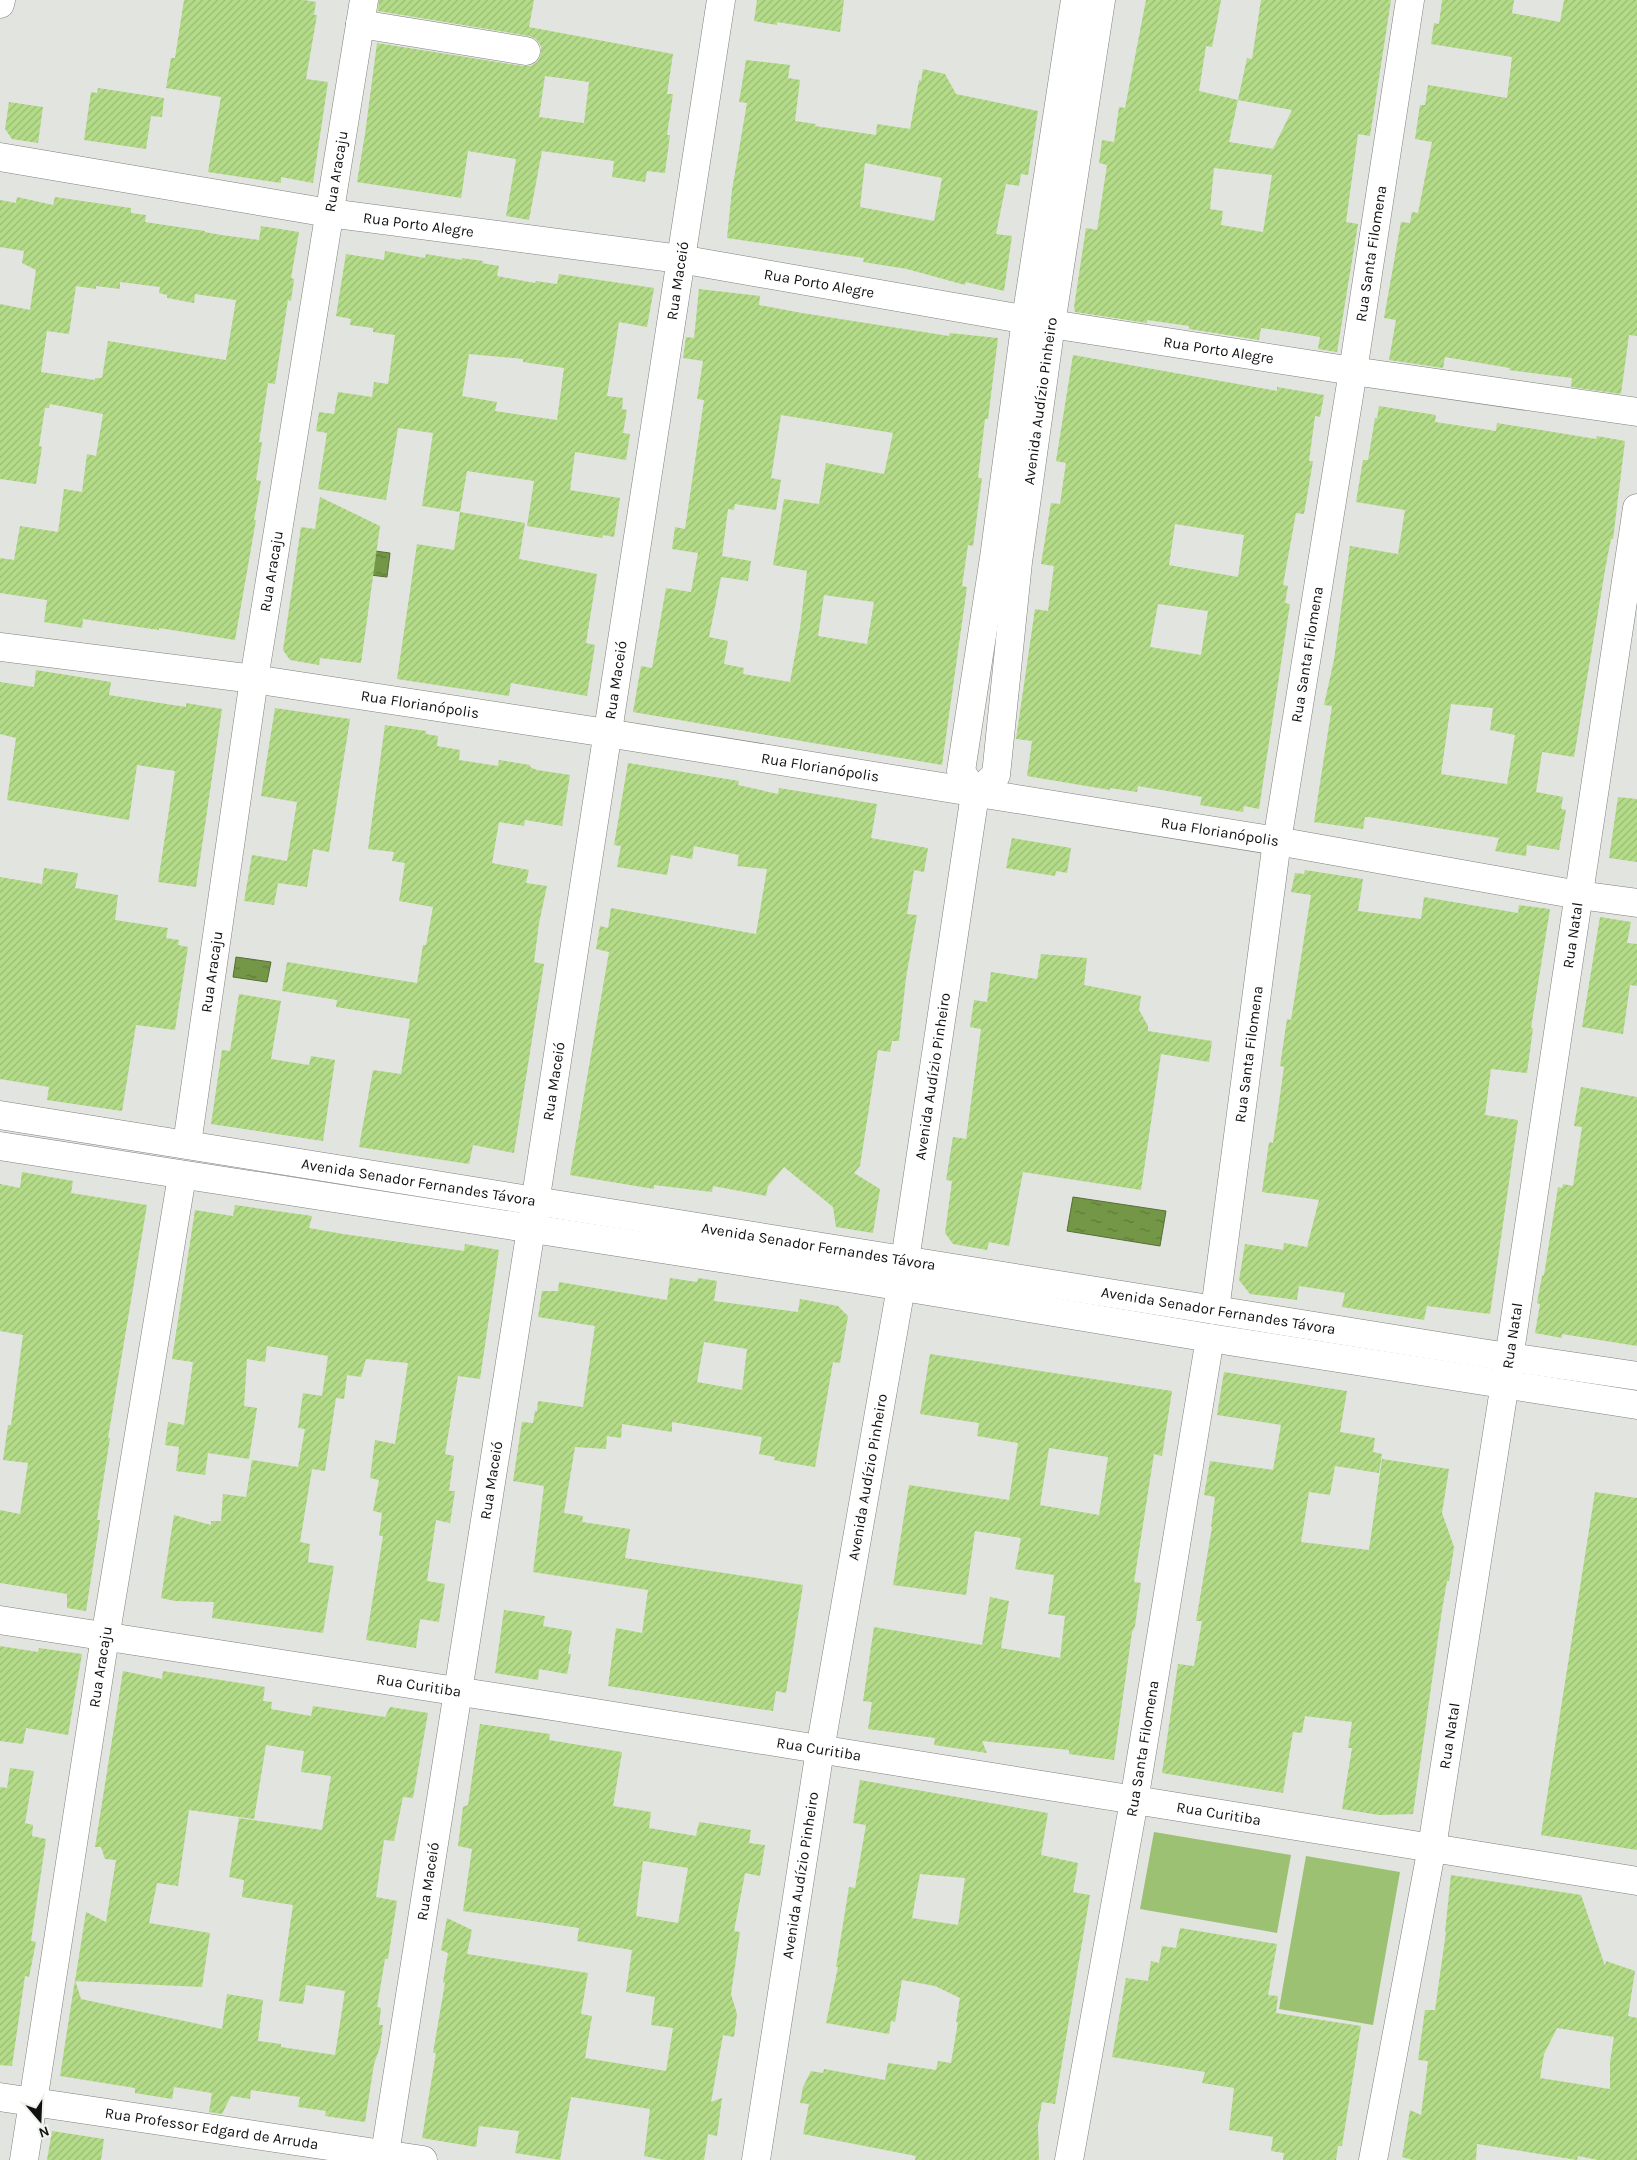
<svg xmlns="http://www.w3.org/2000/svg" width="1637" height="2160" viewBox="0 0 1637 2160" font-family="Karla,sans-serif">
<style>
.grass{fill:#9cc173}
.water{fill:url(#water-ripples);stroke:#566f36}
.building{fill:url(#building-hatch);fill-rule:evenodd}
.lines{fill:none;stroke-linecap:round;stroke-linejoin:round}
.minor-casing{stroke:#7e807c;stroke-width:29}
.major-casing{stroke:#7e807c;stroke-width:29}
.minor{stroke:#fff;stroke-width:28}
.major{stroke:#fff;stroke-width:28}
.labels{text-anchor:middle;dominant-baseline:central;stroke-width:4;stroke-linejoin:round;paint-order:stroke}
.street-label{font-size:15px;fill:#111210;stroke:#eff2ed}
</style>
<defs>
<pattern id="water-ripples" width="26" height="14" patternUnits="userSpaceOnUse" patternTransform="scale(1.25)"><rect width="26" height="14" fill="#739746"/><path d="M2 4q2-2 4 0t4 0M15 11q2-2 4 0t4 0" fill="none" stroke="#5d7a39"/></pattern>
<pattern id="building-hatch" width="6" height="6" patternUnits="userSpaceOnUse" patternTransform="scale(1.25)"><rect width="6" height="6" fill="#b3db88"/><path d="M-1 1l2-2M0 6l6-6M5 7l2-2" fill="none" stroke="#99bb74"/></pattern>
</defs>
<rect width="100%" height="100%" fill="#e2e4e0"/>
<path class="grass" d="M1154,1832L1291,1855L1277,1933L1140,1909Z
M1306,1856L1400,1872L1373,2025L1279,2009Z"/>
<path class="water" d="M375,551L390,553L387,577L370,575Z
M236,957L271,962L267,982L233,977Z
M1073,1197L1166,1211L1160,1246L1067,1231Z"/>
<path class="building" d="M184,0H304L316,2L314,15H317L306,79L328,82L313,183L281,177V183L208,172L221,97L166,88L171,58H175Z
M379,0H534L529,27L673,54L667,94H673L667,135H670L665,173L647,171L645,182L612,177L614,161L542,151L529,220L506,216L516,159L468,151L461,198L357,182L365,134L377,43L523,66H531L538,61L541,53V46L536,39L529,36L378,11ZM545,76L589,82L584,123L539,117Z
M757,0H844L840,32L777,22V25L754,21Z
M1146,0H1221L1212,47L1206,46L1199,91L1238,100L1229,142L1273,149L1292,110L1238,100L1247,58L1252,59L1261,0H1391L1370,136L1358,134L1346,222L1358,224L1337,352L1318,349L1320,337L1289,332L1261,328L1259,340L1189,329V326L1147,320V323L1075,312L1074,307L1086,228L1097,230L1107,165L1099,163L1102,140L1114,142L1119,107L1125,108ZM1214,168L1272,175L1263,232L1221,225L1223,211L1210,209Z
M1442,0H1514L1512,13L1560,22L1564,0H1637V336L1629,335L1621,394L1571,387L1572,378L1509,370L1510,368L1445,357L1443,368L1389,360L1396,320L1384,318L1401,222L1410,223L1412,212L1418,213L1432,142L1415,139L1420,105H1425L1428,85L1507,98L1512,57L1431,44L1434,23L1439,24Z
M746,60L790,65L788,78L800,80L795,121L816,124L815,126L876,135L877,124L910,129L919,80L921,81L923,69L945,74L956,94L1038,111L1028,175L1021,174L1019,186L1006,184L996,234L1012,236L1004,291L966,282L965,285L907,269L863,262L864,258L727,238L732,190L747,103L739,102ZM865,163L942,178L934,221L860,207Z
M98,88L164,98L162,117L151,116L146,149L84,140L91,92L97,93Z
M9,102L43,107L38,143L12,139L5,129Z
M17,197L53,205L55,197L131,208V213L146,215L145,222L205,231V232L221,235L259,240L261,226L299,232L291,278L294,279L291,301L288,300L275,384L268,383L259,442H262L256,480L261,481L254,520H256L235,640L159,628V630L83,619L82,628L44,622L47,600L0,593V558L14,560L20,526L58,532L64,489L82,492L87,454L96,456L103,414L50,404L49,408H45L39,446L42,447L36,484L0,479V304L30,310L36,270L22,263L24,251L0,247V200L16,203ZM120,282L160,287L159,293L167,295V298L194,303L195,294L236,300L226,360L108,341L102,378H95V380L41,372L47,331L69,334L76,286L96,289V286L120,289Z
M385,251L425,258L426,254L462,260V258L483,261L482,263L499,266L497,276L535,283L536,281L557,284L559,274L654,288L647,327L619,322L613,360L607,396L623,398L622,409L627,410L623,433L630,434L626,460L575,452L570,490L620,498L614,537L603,535L602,538L527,526L534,481L467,471L460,512L525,523L519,559L597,574L586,643L595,645L587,696L511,683L509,696L397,679L417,544L454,550L460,512L422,506L433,433L398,428L386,500L318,489L327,433L316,431L319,412L334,414L338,392L372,397L374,382L388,384L395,335L373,332V328L350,325L351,319L336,316L346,254L384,260ZM469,354L523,359V362L564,368L557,420L495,411L497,402L462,396Z
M699,289L760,296L759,305L802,313L949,336L950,333L998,338L988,419H985L978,478H982L973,546L968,545L962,586L967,587L942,765L633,712L641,666L652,668L666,588L691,592L698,553L672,549L675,527L685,529L704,400L697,399L703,361L683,358L686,337L694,338ZM781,415L893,433L884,474L826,463L819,504L784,499L773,565L807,571L800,628L790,682L743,674L744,668L724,664L728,641L709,637L721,577L748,581L751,561L722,556L728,509L734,510L735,504L776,510L781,480L771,478ZM824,595L874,602L867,644L818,636Z
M1073,355L1277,391V387L1324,395L1320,417L1315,416L1309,461H1313L1304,514L1296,513L1283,585L1288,586L1285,603L1290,604L1259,809L1244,806L1243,812L1200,805L1202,797L1138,786L1137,792L1110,788V790L1027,776L1032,741L1016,739L1035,609L1048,611L1054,566L1041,564L1051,503L1060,504L1063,483L1066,463L1056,461ZM1175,524L1244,535L1238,577L1169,565ZM1158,604L1208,611L1201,655L1150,647Z
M1379,406L1436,415L1435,422L1496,431L1497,423L1596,439L1597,436L1625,441L1613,539H1611L1606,564L1574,757L1542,752L1536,792L1563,797L1561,809L1566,810L1559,850L1527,845L1526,856L1495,851L1499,838L1369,817H1365L1363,829L1314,822L1332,706L1324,705L1334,660L1350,546L1398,554L1405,510L1356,502L1363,460H1368L1375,418H1377ZM1451,704L1493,708L1490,730L1515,735L1507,784L1441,774Z
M320,497L380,526L361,663L320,658L319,665L290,660L283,650L301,527L315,529Z
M36,670L111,682L109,695L186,707V703L222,709L196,887L158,882L175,771L137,765L129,820L7,800L16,738L0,734V682L34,687Z
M275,708L350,719L329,852L313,849L307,887L278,883L274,905L244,901L252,855L287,861L297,802L261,796Z
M385,725L426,731V734L438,736L437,746L460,750L459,760L498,766L499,760L530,765V767L537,770L570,775L562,826L525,820L524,826L499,822L492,863L529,870L526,883L547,886L539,923L534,962L544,964L514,1153L473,1145L469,1164L359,1147L373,1070L401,1074L410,1019L336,1007L337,1000L282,991L287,962L417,983L423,945H426L433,907L399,901L405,863L392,861L394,852L368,849Z
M628,763L739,781L738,785L778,794L779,788L877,804L871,838L928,848L924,872L914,870L907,914L917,915L906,978L899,1041H892L890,1052L878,1050L860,1166L854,1173L880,1189L873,1233L836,1227L833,1207L784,1167L768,1186L766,1196L713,1186L712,1192L654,1185V1189L570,1175L609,952L596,949L600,926L608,928L611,908L756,934L767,869L737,866L739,855L694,846L692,859L671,855L667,875L617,867L621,846L614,845Z
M1618,797L1637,799V862L1609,858Z
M1012,838L1071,848L1067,873L1056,871L1055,876L1006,868Z
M44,868L78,873L75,888L118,895L115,920L168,928L166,938L179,940L178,945L188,947L175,1030L136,1025L122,1111L47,1100L49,1087L0,1079V877L42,884Z
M1305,870L1363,879L1358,911L1421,919L1424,897L1518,913L1519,905L1550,909L1531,1028H1533L1527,1073L1491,1069L1485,1115L1518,1120L1490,1314L1427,1306L1424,1320L1342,1307L1345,1293L1299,1286L1297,1300L1250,1294L1239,1280L1245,1244L1283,1250L1284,1243L1307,1247L1319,1200L1262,1192L1269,1142L1273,1143L1278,1110L1284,1067L1280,1066L1287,1019L1291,1020L1311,895L1291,892L1295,873L1304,874Z
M1600,917L1631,922L1627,943L1637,944V986L1630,985L1623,1034L1582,1027Z
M1041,954L1087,958L1084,985L1141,996L1139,1010L1148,1026V1031L1212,1041L1209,1062L1161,1054L1141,1190L1023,1172L1009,1246L989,1242L987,1250L953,1244L945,1233L952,1181L946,1180L953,1137L966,1139L981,1029L970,1027L974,1000L987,1002L991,972L1037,979Z
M239,994L281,1001L271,1059L309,1065L311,1056L335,1060L323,1141L211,1124L222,1050L230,1051Z
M1581,1087L1637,1097V1346L1562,1334V1338L1535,1333L1540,1304L1537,1303L1542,1276L1544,1275L1558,1187L1562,1188L1563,1184L1573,1186L1582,1127L1574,1126Z
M22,1172L73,1181L71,1193L147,1205L108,1438H110L97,1520H100L86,1611L67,1608V1594L0,1583V1510L20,1514L28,1463L3,1460L8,1425H11L23,1335L0,1331V1184L20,1188Z
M235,1205L312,1216L309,1228L343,1234L464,1251L465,1244L499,1250L480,1379L458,1376L445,1454L454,1456L449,1491H455L450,1523L436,1520L427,1581L445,1584L439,1622L420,1619L416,1648L366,1640L383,1536H379L382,1513L373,1511L379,1480L370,1478L375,1440L395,1444L408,1363L366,1359L361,1377L347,1375L344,1399L322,1396L336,1398L325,1471L312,1469L300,1542L310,1544L308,1562L334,1566L323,1633L212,1618L214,1602L175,1601L161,1598L174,1515L211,1525V1521H221L223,1494L246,1497L252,1460L298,1467L305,1429L298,1428L303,1393L322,1396L328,1356L267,1346L265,1362L247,1359L244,1406L257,1408L249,1459L208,1453L205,1475L176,1471L179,1447L165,1445L168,1422L184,1425L193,1362L172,1359L195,1210L233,1216Z
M670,1278L697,1282L698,1278L717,1281L714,1301L798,1312L800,1299L838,1306L848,1316L840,1363L833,1362L815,1467L783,1462L774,1460L775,1457L759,1454L762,1437L672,1422V1432L622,1424L621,1438L607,1436L606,1449L575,1447L564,1513L583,1516L582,1522L630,1529L625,1558L803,1585L786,1693L776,1691L773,1711L608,1686L616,1628L642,1633L648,1590L533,1572L544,1486L513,1481L522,1422L533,1423L535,1411H537L538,1401L583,1407L595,1326L538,1317L542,1291H558L559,1282L667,1300ZM704,1342L747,1349L742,1390L697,1382Z
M930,1354L1172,1391L1162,1456L1154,1454L1134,1582L1141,1583L1135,1626L1132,1632L1114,1760L1069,1754V1750L982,1741L987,1753L934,1745L935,1738L868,1729L872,1702L863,1701L874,1627L982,1645L990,1597L1009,1601L1001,1648L1060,1658L1065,1616L1048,1614L1054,1575L1015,1569L1021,1538L975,1531L966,1595L893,1585L909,1485L1009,1500L1018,1443L977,1436L979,1423L920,1414ZM1049,1448L1108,1457L1099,1515L1040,1505Z
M1224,1372L1347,1391L1340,1432L1375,1438L1373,1452L1382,1454L1379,1473L1335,1466L1330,1495L1309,1492L1301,1542L1369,1550L1382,1459L1449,1469L1442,1513L1454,1547L1449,1581H1447L1442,1610L1413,1814L1379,1815L1342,1809L1352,1748H1348L1352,1722L1305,1716L1302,1733L1293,1732L1283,1793L1162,1773L1178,1664L1194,1666L1202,1621H1196L1212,1527H1211L1215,1497L1204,1495L1210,1461L1273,1470L1281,1425L1217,1415Z
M1595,1492L1637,1498V1850L1541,1835Z
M504,1610L545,1616L543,1626L572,1631L568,1654H571L567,1674L539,1669L538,1680L495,1673Z
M0,1646L38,1652L39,1648L82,1654L68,1735L26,1728L23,1744L0,1741Z
M123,1671L162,1679L163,1671L265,1687L263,1701L272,1702L271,1709L311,1716L313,1706L385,1717L390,1707L428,1713L413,1798L403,1797L394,1841L384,1840L376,1897L397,1901L388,1959H385L377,2007L381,2008L379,2025H383L380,2047L374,2064L365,2122L325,2116L326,2111L298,2107L300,2097L251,2090L250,2099L231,2096L222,2114L209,2112L212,2093L174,2087L172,2099L135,2093V2088L60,2076L75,1980L81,1999L222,2029L227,1994L263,2000L258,2041L281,2044V2047L335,2055L345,1991L306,1985L303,2004L279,2001L293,1905L242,1897L244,1880L229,1877L239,1818L322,1830L331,1776L301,1772L304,1751L266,1745L254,1819L189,1810L178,1886L157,1883L149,1923L210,1933L202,1987L75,1981L86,1912L106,1922L116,1860L105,1859L101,1847H95Z
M480,1724L550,1734L549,1740L622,1752L613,1806L651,1812L649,1828L696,1836L699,1822L751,1830L749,1843L765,1845L760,1876L745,1873L734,1931L740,1932L731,1994L737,2014L734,2037L723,2035L711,2102L722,2098L717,2136L708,2134L704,2160H664L644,2156L650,2109L571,2097L560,2160L515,2153L519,2131L479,2126L476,2147L422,2138L436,2053H433L445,1983L443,1982L448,1953L441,1950L447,1918L472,1930L467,1954L588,1973L581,2014L592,2016L585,2058L666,2071L673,2028L651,2025L655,1997L626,1992L632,1950L577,1941L579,1928L463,1911L472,1849L458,1846L463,1807L468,1805ZM643,1861L688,1868L678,1923L636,1916Z
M10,1768L34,1771L25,1823L33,1825L32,1836L46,1839L31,1941L36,1942L29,1977L25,1976L12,2066L0,2065V1787L7,1788Z
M860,1780L1048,1813L1041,1855L1078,1863L1073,1892L1090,1895L1055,2104L1042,2102L1038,2126L1039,2160H915L916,2156L803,2134L809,2104L800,2103L803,2087L811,2071L823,2073L824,2069L885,2080L888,2063L936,2070L938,2061L951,2063L958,2022H956L960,1998L935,1986L902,1980L895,2022L891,2021L889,2034L826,2023L838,1967H836L849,1887L855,1888L866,1825L853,1823ZM920,1874L965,1878L958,1925L912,1918Z
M1451,1875L1581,1895L1605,1966L1606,1961L1635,1971L1628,2016L1637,2018V2160H1598L1578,2156L1577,2160L1477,2144L1476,2160H1413L1402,2157L1410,2110L1421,2115L1428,2061L1418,2060L1425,2010H1435L1446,1932H1445ZM1557,2028L1614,2037L1610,2062V2089L1540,2078L1544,2054Z
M1180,1928L1277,1944L1268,1995L1278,1996L1276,2013L1361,2026L1342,2146H1338L1336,2160H1283L1284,2153L1271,2151L1273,2137L1229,2130L1234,2088L1202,2083L1205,2072L1112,2057L1126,1978L1148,1981L1151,1961L1159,1963L1162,1946L1176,1948Z
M52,2131L104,2139L101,2160H47Z"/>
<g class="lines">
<g class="minor-casing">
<g id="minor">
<path d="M0,4L1,0"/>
<path d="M360,24L526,51"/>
<path id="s1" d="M0,157L329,213L680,259L1051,324L1353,371L1637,412"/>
<path id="s2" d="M0,647L254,679L607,733L1277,841L1579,895L1637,903"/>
<path id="s3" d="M975,794L996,775L1018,562L1051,324L1101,0"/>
<path id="s4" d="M187,1144L254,679L364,0"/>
<path id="s5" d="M1215,1310L1277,841L1353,371L1410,0"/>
<path id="s6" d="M0,1620L558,1707L1637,1881"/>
<path id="s7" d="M0,2097L423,2160"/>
<path id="s8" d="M24,2160L102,1656L182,1176"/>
<path id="s9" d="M384,2160L531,1229L721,0"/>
<path id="s10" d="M756,2160L820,1750L901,1287L975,794L961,771L994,558L1026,319L1075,0"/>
<path id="s11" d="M1069,2160L1134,1801L1210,1338"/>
<path id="s12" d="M1373,2160L1432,1847L1513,1332L1637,508"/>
</g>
</g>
<g class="major-casing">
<g id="major">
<path id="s13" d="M0,1115L1482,1353L1637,1376"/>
<path d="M0,1146L855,1279L1210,1338L1637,1405"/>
</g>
</g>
<use href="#minor" class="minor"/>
<use href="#major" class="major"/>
</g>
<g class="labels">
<g class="street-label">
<text stroke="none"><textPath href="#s4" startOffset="984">Rua Aracaju</textPath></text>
<text stroke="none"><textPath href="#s1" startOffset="424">Rua Porto Alegre</textPath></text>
<text stroke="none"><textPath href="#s5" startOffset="1068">Rua Santa Filomena</textPath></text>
<text stroke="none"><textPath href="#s9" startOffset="1902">Rua Maceió</textPath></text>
<text stroke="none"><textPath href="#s1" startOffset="829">Rua Porto Alegre</textPath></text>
<text stroke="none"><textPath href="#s1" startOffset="1234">Rua Porto Alegre</textPath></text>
<text stroke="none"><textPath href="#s3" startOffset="405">Avenida Audízio Pinheiro</textPath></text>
<text stroke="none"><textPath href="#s4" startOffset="579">Rua Aracaju</textPath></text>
<text stroke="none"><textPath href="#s5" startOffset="662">Rua Santa Filomena</textPath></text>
<text stroke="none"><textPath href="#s9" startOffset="1498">Rua Maceió</textPath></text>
<text stroke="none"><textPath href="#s2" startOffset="424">Rua Florianópolis</textPath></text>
<text stroke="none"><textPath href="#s2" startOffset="829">Rua Florianópolis</textPath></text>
<text stroke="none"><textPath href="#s2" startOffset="1234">Rua Florianópolis</textPath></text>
<text stroke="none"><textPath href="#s12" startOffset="1241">Rua Natal</textPath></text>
<text stroke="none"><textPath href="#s4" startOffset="174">Rua Aracaju</textPath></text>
<text stroke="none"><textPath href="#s5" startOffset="258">Rua Santa Filomena</textPath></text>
<text stroke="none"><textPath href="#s10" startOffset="1098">Avenida Audízio Pinheiro</textPath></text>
<text stroke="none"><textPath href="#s9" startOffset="1092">Rua Maceió</textPath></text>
<text stroke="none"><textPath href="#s13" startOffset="424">Avenida Senador Fernandes Távora</textPath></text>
<text stroke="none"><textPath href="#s13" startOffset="829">Avenida Senador Fernandes Távora</textPath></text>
<text stroke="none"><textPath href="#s13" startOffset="1234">Avenida Senador Fernandes Távora</textPath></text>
<text stroke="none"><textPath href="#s12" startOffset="836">Rua Natal</textPath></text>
<text stroke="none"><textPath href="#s10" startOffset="692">Avenida Audízio Pinheiro</textPath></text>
<text stroke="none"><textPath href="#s9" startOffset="688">Rua Maceió</textPath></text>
<text stroke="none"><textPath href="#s8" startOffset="499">Rua Aracaju</textPath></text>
<text stroke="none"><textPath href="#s6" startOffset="424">Rua Curitiba</textPath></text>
<text stroke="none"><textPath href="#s12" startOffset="431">Rua Natal</textPath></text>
<text stroke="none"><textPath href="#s6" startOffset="829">Rua Curitiba</textPath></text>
<text stroke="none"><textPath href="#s11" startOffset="418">Rua Santa Filomena</textPath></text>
<text stroke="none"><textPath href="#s6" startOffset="1234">Rua Curitiba</textPath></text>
<text stroke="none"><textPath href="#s10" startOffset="288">Avenida Audízio Pinheiro</textPath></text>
<text stroke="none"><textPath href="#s9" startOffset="282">Rua Maceió</textPath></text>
<text stroke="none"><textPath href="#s7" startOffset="214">Rua Professor Edgard de Arruda</textPath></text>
</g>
</g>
<g transform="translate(40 2120) rotate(161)" stroke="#eff2ed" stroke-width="4" paint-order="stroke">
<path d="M0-4L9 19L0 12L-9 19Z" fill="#111210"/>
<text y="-8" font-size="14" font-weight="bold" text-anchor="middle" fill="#111210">N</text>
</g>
</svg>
